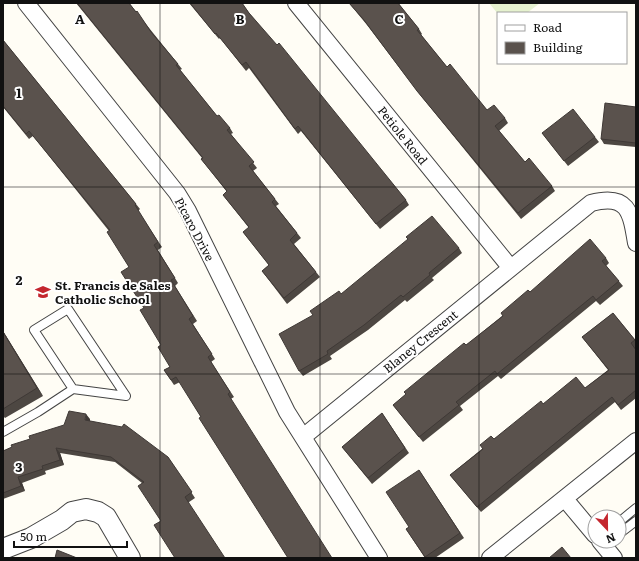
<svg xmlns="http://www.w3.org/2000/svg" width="639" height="561" viewBox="0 0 639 561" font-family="Literata,serif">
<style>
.pitch{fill:#e6f2cf}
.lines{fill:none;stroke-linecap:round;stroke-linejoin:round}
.service-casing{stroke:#444;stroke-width:10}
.minor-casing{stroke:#444;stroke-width:18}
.tertiary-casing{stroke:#444;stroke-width:22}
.service{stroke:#fff;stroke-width:8}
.minor{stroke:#fff;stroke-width:16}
.tertiary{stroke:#fff;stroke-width:20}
.wall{fill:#4d4742}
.shaded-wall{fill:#3f3936}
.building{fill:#5a524d;stroke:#3f3936}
.grid{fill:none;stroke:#111;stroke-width:1;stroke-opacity:0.55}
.labels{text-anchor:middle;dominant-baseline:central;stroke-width:4;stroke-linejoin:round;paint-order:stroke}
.street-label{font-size:12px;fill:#111;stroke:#fff}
.poi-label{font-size:12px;font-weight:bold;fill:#111;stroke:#fff;text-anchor:start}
.grid-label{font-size:13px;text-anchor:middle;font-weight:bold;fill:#111;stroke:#fff;stroke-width:4;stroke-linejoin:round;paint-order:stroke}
</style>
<rect width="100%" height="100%" fill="#fffdf5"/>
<path class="pitch" d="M489,3H540L527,13L498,14Z"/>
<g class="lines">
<g class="service-casing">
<path id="service" d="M3,432L38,412L73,389L126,396L68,309L34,330L73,389
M619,522L636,508
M619,534L636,521"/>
</g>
<g class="minor-casing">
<path id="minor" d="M26,3L177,193L188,211L287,412L379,558
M296,3L510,267
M303,437L591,203C628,193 631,212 636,243
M565,499L595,535
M600,541L614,558
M490,558L636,441"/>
</g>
<g class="tertiary-casing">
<path id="tertiary" d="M3,549L31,538L62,520L72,512L86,509L98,512L106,517L130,558"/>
</g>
<use href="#service" class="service"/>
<use href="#minor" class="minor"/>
<use href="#tertiary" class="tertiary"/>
</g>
<path class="wall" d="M76,3H129L178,64L182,69L180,70L217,116L230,128L233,133L231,134L257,168L253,171L279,204L276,206L301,238L294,244L320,277L287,304L262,271L269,265L243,232L249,228L223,195L227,192L205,164L201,159L202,158Z
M189,3H242L249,13L406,200L409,205L380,229L301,131L298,134L249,68L246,71L220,38L219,39Z
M349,3H398L419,29L422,34L421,35L447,67L487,110L505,118L508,123L499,131L525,162L552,186L555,191L521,219L421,96L367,25Z
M3,40L136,204L140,209L138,211L162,247L158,250L178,283L175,286L197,321L193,324L215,359L211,362L234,397L201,417L180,382L174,385L164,370L170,367L161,345L144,308L129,267L109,231L33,136L29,139L3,107Z
M636,107V147L604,144L601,139Z
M542,133L595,137L599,142L568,166Z
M459,248L462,253L432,278L434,280L407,302L405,300L368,330L330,356L332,359L303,376L299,371L313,315L341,294Z
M606,258L609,263L606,266L623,286L600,305L596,301L501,379L498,376L460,406L463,410L423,442L393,405L502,316L530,292Z
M613,313L636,341V347L635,348L636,350V398L621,410L615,402L481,512L450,475L494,439L543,404L585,388L608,370L582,337Z
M3,331L43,396L5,418L3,416Z
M382,413L409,453L372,484L342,447Z
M90,419V421L168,457L195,498L161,521L142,483L115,462L60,453L64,465L45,471L46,474L22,483L25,491L3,499V451Z
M419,470L464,538L435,558H425L406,529L409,527Z"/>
<path class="shaded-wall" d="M3,331L43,396L37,388L3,332Z
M86,414L90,419L89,425L85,420Z
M56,448L60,453L64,465L60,460Z
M18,477L22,483L25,491L21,486Z"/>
<path class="building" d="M77,3H129L136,12L137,11L151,32L178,64L176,65L217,116L219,115L230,128L227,130L254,162L249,166L275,199L272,202L297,233L290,240L316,272L284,298L262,271L269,265L243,232L249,227L223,195L227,191L201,159L203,158Z
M190,3H242L249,13L277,45L279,43L406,200L376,224L298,126L295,129L246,62L242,65L216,33L215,34Z
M349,3H398L419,29L417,30L447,67L450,64L487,110L494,105L505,118L495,126L525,162L529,158L552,186L518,213L417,91L364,20Z
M3,40L136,204L135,205L158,242L154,245L175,278L171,280L193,316L189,319L212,354L208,357L230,392L228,394L332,558H288L199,418L201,417L176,377L171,380L164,370L170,367L158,347L161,345L140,310L144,308L121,272L129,267L107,232L110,230L29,131L26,134L3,106Z
M605,103L636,107V143L601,139Z
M573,109L595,137L564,161L542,133Z
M432,216L459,248L429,273L430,275L403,297L401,295L364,325L327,351L328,354L299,371L279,334L313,315L310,311L339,291L341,294L408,239L406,237Z
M590,239L606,258L602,261L619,281L596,300L593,296L497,374L495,371L456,402L459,405L419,437L393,405L406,394L404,392L464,343L466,345L503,316L501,313L528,290L530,292Z
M613,313L635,340L631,343L636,350V390L618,405L612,397L477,507L450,475L483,449L480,445L491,436L494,439L541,401L543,404L576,377L585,388L609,370L582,337Z
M3,332L37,388L3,409Z
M69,411L86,414L85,420L122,427L124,424L168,457L192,492L185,497L225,558H175L154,525L161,521L138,486L144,482L111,457L56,448L60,460L42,466L43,469L18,477L21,486L3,493V451L12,447L11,445L30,439L29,436L64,425Z
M382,413L405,448L368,478L342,447Z
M419,470L460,533L425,557L406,529L409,527L386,492Z
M562,547L571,558H549Z
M57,550L77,558H55Z"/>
<path class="grid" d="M160,3V558M320,3V558M479,3V558M3,187H636M3,374H636"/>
<defs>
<g id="school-bare" transform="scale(1.2)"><path d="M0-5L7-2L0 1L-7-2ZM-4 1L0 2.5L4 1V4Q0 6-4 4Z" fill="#c4262e" stroke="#fff" stroke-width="2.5" paint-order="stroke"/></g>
</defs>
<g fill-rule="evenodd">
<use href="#school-bare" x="43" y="292"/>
</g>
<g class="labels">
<g class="street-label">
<text transform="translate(403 135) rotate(51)">Petiole Road</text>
<text transform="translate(195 229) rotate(62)">Picaro Drive</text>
<text transform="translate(420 341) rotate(-39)">Blaney Crescent</text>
</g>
<g class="poi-label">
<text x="55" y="285">St. Francis de Sales<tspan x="55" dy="14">Catholic School</tspan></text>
</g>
</g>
<g class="grid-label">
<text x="80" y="24">A</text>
<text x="240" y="24">B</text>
<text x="399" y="24">C</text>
<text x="19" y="98">1</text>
<text x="19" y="285">2</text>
<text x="19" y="472">3</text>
</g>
<rect width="639" height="561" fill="none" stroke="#111111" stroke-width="8"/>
<rect x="497" y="12" width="130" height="52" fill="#ffffff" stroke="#a0a0a0"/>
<rect x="505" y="25" width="20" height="6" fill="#ffffff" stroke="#a0a0a0"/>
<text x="533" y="32" font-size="12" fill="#111111">Road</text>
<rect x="505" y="42" width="20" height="12" fill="#5a524d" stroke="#a0a0a0"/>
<text x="533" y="52" font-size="12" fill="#111111">Building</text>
<g transform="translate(607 529) rotate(158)"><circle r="19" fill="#ffffff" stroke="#a0a0a0"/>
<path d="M0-3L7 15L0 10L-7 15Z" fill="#c4262e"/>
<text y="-6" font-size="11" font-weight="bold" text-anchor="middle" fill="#111111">N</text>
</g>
<path d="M14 541v6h113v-6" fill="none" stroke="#111111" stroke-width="2"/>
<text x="20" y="541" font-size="12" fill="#111111" stroke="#ffffff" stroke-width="3" paint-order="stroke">50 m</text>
</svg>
